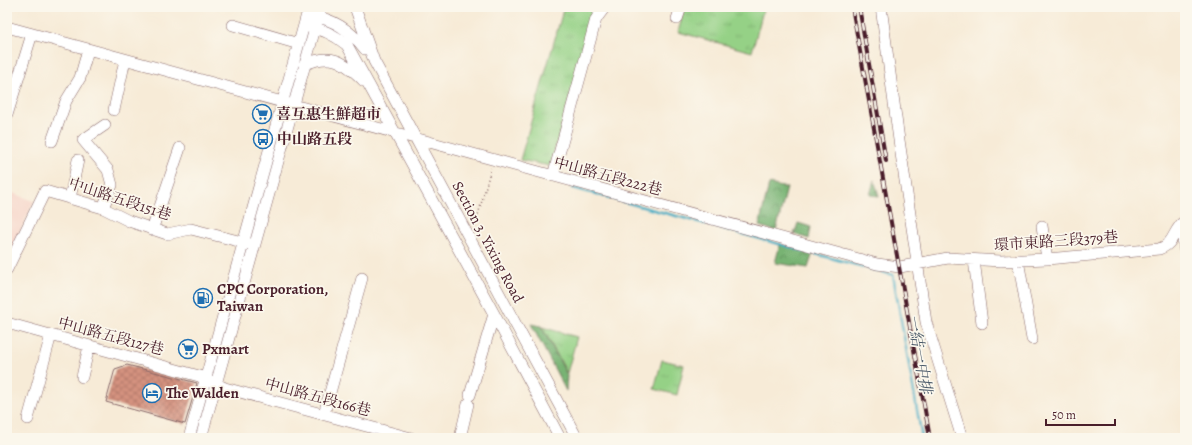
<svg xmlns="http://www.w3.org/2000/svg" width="1192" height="445" viewBox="0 0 1192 445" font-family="Alegreya,'Noto Serif TC',serif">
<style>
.built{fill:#f6d1c5}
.grass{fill:url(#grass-tufts);stroke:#707858}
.forest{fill:url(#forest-crowns);stroke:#61694f}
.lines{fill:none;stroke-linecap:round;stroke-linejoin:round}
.stream{stroke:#47afc6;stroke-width:2.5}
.building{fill:url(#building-cross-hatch)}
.minor-casing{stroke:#876667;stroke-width:12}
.path{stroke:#876667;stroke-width:1.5;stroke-dasharray:1 3;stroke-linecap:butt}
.minor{stroke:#fff;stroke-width:11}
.rail-casing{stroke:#4a1f2b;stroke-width:4}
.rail{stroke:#fbf7ec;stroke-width:2.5;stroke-dasharray:8;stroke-linecap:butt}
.labels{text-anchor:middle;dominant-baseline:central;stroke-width:3.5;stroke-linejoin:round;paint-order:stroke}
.poi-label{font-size:15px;font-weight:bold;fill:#4a1f2b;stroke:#fbf7ec;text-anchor:start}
.street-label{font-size:15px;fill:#4a1f2b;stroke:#fbf7ec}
.water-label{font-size:16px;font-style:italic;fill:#495969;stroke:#fbf7ec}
</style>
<defs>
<pattern id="grass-tufts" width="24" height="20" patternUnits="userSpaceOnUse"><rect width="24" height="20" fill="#95d186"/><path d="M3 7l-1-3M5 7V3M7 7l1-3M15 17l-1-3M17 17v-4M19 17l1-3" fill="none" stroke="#82b374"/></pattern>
<pattern id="forest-crowns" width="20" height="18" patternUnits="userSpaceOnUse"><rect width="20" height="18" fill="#78b373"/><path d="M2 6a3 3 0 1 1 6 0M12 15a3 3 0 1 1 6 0" fill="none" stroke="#64915f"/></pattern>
<pattern id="building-cross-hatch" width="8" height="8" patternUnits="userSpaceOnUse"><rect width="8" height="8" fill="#d4927f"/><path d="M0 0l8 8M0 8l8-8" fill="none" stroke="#ae7768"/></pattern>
</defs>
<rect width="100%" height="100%" fill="#fbf7ec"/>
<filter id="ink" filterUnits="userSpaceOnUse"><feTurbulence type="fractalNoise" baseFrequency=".025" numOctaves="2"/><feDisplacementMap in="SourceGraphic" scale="8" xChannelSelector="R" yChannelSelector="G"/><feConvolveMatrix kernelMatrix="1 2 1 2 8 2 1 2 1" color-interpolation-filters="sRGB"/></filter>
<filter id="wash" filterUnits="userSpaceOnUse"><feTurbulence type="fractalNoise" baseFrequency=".012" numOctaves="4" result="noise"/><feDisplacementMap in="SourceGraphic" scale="16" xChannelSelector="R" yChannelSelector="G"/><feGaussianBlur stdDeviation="0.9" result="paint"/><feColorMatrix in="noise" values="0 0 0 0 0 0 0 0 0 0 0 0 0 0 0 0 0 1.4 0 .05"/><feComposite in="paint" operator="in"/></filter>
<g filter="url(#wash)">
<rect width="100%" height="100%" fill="#f7ebd7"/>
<path class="built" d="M7,191L34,201L7,260Z"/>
<path class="grass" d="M564,7H580L595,11L550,166L520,160Z
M685,7H764L752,52L678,32Z
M542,327L577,337L567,373Z
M662,360L684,365L677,395L654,389Z"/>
<path class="forest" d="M874,180L879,196L870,195Z
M769,184L787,188L776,231L759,226Z
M798,223L811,227L809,239L794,234Z
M780,244L813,253L808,268L775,263Z
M531,324L541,326L567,375L566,391Z"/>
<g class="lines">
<path class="stream" d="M573,188L893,275L922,438"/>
</g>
<g id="blocks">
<path class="building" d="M127,365L197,383L185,424L106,402L115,369Z"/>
</g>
</g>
<g filter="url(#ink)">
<use href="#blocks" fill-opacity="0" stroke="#876667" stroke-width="1"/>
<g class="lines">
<g class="minor-casing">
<path id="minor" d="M355,7L374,61L577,438
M881,7L899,140L926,322L962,438
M312,16C335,19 351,31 365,49
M677,19L681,7
M233,25L299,44
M304,26C321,28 334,34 347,45L494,314L560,438
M7,27L877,264L900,267L948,258L1001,261L1047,259L1159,249C1176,243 1172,230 1185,221
M304,65C331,52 344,61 364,81
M114,110L125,60
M7,115L32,34
M52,141L66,101L80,78L88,50
M553,176L596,19L605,7
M70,198L78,160
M103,208L112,185L108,170L83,140L105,125
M1181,224L1185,252
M1042,226L1047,259
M152,230L180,148
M974,260L982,323
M1018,260L1032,339
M7,269L45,191L103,208L129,221L167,234L191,229L250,244
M7,323L199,376L225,388L411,438
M82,377L89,346
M470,395L494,314
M324,414L362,278
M28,419L51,335
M189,438L309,7
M201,438L321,7
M460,438L468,404"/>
</g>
<path class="path" d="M475,226L491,168"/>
<use href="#minor" class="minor"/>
<g class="rail-casing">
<path id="rail" d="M852,7L930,438
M859,7L886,161"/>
</g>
<use href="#rail" class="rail"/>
</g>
</g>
<defs>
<g id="supermarket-ring" transform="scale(1)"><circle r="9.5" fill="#fbf7ec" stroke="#1f6fb2" stroke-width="1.5"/><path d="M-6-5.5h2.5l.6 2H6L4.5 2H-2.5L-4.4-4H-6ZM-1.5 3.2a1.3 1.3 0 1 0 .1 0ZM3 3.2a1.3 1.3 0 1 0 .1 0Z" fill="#1f6fb2"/></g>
<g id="bus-ring" transform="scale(1)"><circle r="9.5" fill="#fbf7ec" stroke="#1f6fb2" stroke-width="1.5"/><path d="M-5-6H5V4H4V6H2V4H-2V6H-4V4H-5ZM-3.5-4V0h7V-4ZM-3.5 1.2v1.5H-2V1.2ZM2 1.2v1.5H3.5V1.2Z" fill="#1f6fb2"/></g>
<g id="fuel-ring" transform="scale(1)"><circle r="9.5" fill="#fbf7ec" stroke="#1f6fb2" stroke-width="1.5"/><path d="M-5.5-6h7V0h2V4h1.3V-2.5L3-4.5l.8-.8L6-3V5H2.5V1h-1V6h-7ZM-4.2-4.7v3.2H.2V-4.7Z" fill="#1f6fb2"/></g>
<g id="hotel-ring" transform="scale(1)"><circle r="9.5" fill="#fbf7ec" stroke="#1f6fb2" stroke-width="1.5"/><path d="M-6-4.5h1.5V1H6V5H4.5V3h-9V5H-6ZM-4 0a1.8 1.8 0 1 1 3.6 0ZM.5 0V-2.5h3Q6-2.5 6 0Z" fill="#1f6fb2"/></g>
</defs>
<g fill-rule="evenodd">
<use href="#supermarket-ring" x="262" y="114"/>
<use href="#bus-ring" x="263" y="139"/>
<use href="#fuel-ring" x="203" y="298"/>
<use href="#supermarket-ring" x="188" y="349"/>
<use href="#hotel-ring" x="152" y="393"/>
</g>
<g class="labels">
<g class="poi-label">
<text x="276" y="114">喜互惠生鮮超市</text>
<text x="277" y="139">中山路五段</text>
<text x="217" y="289">CPC Corporation,<tspan x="217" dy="17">Taiwan</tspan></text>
<text x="202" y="349">Pxmart</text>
<text x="166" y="393">The Walden</text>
</g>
<g class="street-label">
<text transform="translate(608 176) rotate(15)">中山路五段222巷</text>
<text transform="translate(120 199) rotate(18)">中山路五段151巷</text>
<text transform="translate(1056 241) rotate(-4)">環市東路三段379巷</text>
<text transform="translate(488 242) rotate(62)">Section 3, Yixing Road</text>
<text transform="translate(111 336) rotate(15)">中山路五段127巷</text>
<text transform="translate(318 397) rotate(15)">中山路五段166巷</text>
</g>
<g class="water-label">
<text transform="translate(919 354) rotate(80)">一結一中排</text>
</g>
</g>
<rect width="1192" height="445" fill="none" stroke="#fbf7ec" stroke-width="24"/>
<path d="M1046 419v6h69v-6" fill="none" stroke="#4a1f2b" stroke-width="2"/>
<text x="1052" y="419" font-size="12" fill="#4a1f2b" stroke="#fbf7ec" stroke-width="3" paint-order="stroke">50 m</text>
</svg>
